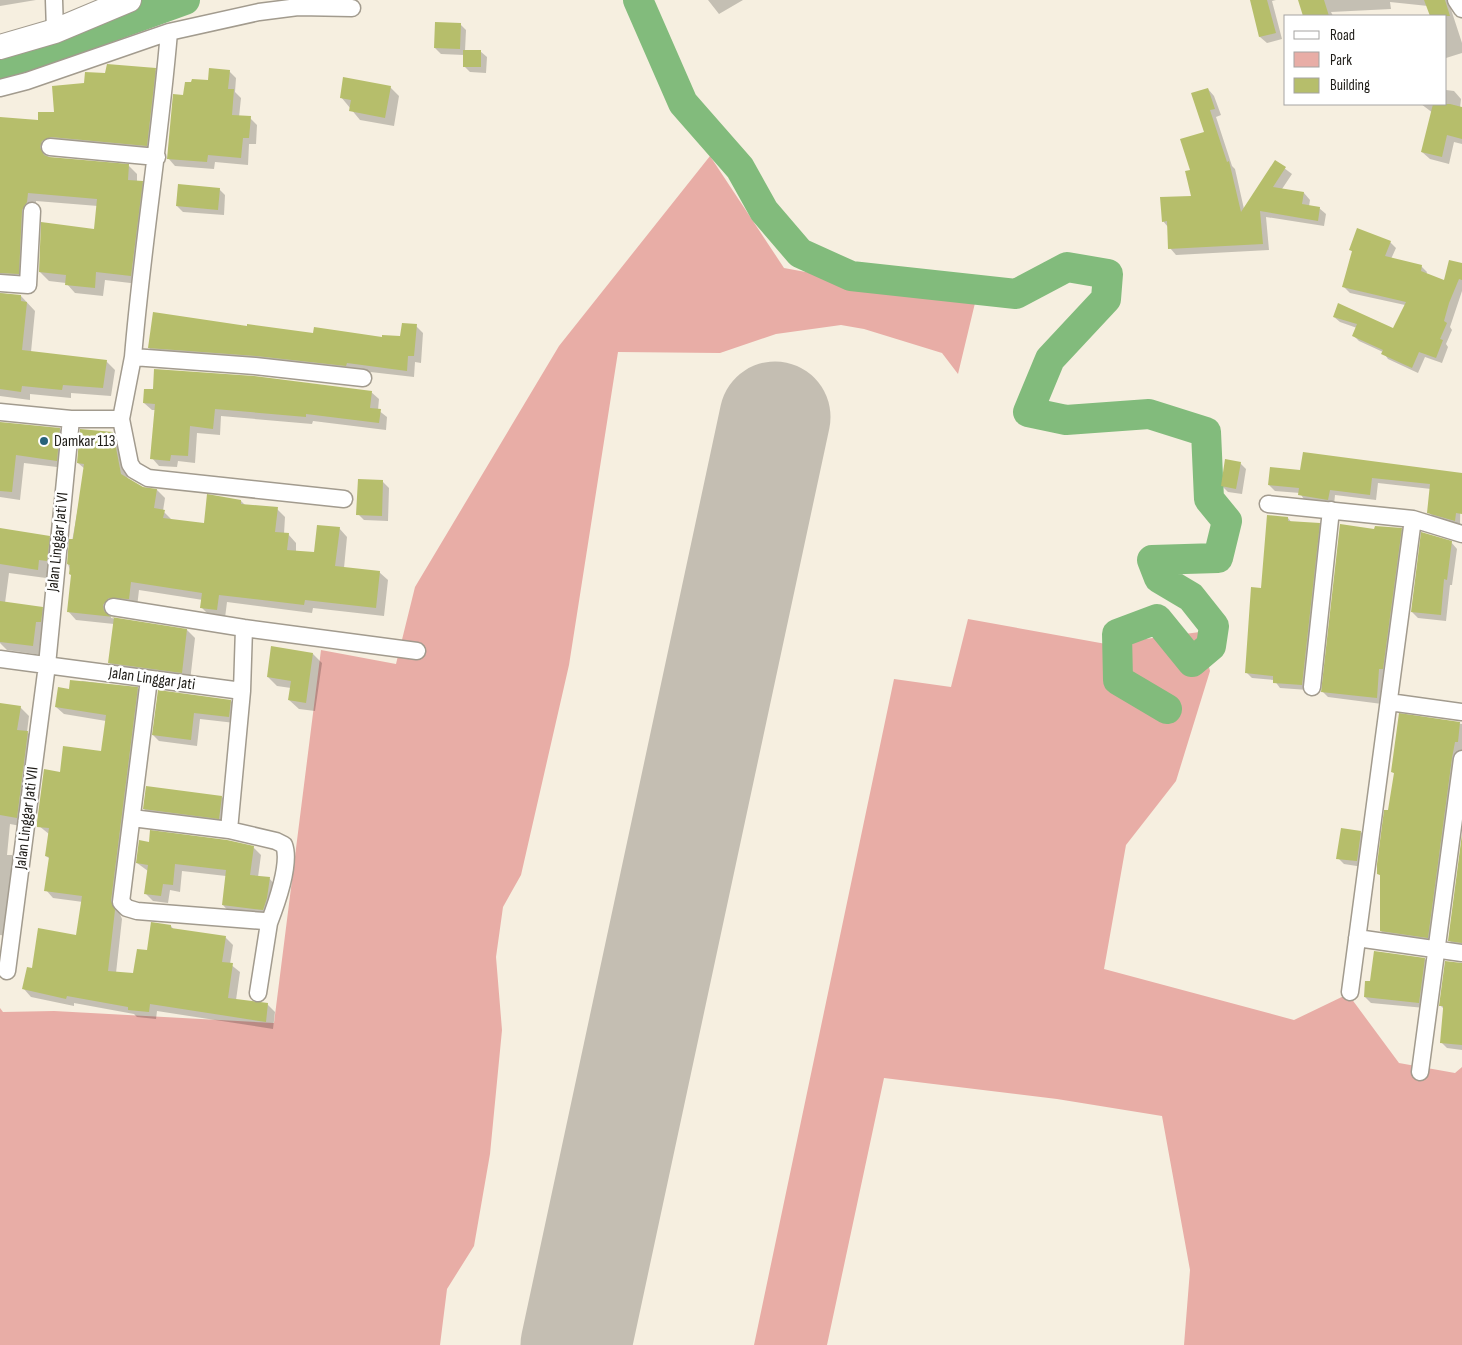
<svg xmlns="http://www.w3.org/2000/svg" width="1462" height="1345" viewBox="0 0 1462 1345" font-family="'Sofia Sans Condensed',sans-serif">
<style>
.green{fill:#e8ada6}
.shadow{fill:#0003}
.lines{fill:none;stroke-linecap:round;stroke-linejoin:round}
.river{stroke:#82bb7c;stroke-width:30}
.runway{stroke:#c4beb2;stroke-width:111}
.building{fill:#b6be6b}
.street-casing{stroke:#a29b8e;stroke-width:19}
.secondary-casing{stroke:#a29b8e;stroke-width:26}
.street{stroke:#fff;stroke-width:16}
.secondary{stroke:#fff;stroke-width:24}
.poi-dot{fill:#27627a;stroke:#fff;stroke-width:2}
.labels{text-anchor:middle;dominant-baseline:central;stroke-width:5;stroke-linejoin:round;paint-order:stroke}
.poi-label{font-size:16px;fill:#1d1b16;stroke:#fff;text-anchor:start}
.street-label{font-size:16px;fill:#1d1b16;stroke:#fff}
</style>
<rect width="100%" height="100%" fill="#f6efe0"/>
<path class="green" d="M710,156L784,268L975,303L958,374L942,353L864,329L841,325L776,334L720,353L618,352L569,665L521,875L503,907L496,957L502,1030L490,1154L474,1246L447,1289L440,1345H0V1008L3,1012L54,1011L274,1023L321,650L396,664L415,587L559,346Z
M968,619L1106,644L1200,632L1210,671L1176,781L1126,845L1104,969L1294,1020L1348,994L1399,1063L1455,1073L1462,1067V1345H1184L1190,1270L1162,1116L1057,1099L884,1078L827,1345H754L894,679L951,687Z"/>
<path class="shadow" d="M0,0H36L0,6Z
M708,0H743L719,14Z
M1251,0H1276L1272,1L1282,39L1267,43L1260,37Z
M1300,0H1448L1462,43V53L1446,58V16H1431L1428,6L1390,2L1391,9L1331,12L1333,16H1305Z
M460,24L466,30L465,51H480L487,57L486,73L470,72L464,66V55L441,54L435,48Z
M155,70L164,78L155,154L48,155L49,158L129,166L137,174V182H142L151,191L139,284L105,280L103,296L75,293L66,283L49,281L40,272L95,230L98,206L36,201L27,282L0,289V118L39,121L56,114L86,84L106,74Z
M229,71L236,78L235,92L241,98L239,117L250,118L257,125L256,144H249L248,165L215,162L214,169L175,166L168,158L185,96Z
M390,87L399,96L394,126L360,120L341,97Z
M1208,89L1214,96L1221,115L1216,117L1232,166L1235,169L1244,209L1276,162L1292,174L1282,189L1304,193L1310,200L1309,206L1319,208L1326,214L1324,226L1266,217L1269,250L1176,255L1170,248L1168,227L1163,221L1193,197L1192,171L1205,133Z
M1446,90L1454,91L1461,99L1460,108H1462V144L1454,142L1449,164L1430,159L1422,152L1433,113L1421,104H1446Z
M219,189L225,195L224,215L183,212L177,206Z
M1390,242L1396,248L1391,259L1421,266L1427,272L1426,275L1445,282L1462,264V291L1450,327L1452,330L1446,344L1448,347L1442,363L1425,357L1418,373L1388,359L1383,352L1359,341L1354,336L1357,328L1340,322L1334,317L1394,329L1405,305L1350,293L1344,287L1353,252L1350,249Z
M0,293L21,296L35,311L31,352L106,361L115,370L111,396L71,393V398L30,394V400L0,396Z
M416,326L423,333L421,363L415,362L414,377L353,370L156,355L149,348L248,328L314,335L383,338H401Z
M254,377L371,392L379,399L378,410L387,417L386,430L313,421L312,424L221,416L220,435L197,433L195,463L178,461L177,467L159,466L152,458L156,410H152L144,403Z
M0,423L60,429L68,437L65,468L24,463L20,500L0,497Z
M113,433L121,442L128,480L143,488L157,490L165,498L163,511L172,520L205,524L241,501L245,505L277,509L285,517L284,534H288L296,543V552L315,554L339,528L347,537L344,568L379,572L388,580L384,616L313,608L312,613L227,602L225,618L210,616L202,608L203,600L139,590L137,607L111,614V618L187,630L195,638L190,681L118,671L109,663L114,624L76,620L68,611L72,576L68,564L85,469L78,463Z
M1240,463L1246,469L1242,494L1228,492L1222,486Z
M1461,470L1460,526L1435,519L1429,512L1431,489L1378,483L1376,500L1335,495L1334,505L1305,501L1300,493L1275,491L1269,485L1301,472L1461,474Z
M383,482L389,488L388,521L364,520L358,514Z
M1288,518L1292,523L1319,524L1325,530L1308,690L1280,688L1274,680L1252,678L1246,672Z
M1401,529L1407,535L1382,704L1328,697L1322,691L1375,531Z
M0,530L49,537L58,546L55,569L48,568L46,578L9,573L5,603L42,608L51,617L42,655L7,650L0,643Z
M1451,542L1457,549L1452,585H1450L1446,621L1418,618L1412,612Z
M313,654L322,663L315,711L299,709L289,700L291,688L277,686L268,677Z
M82,681L137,688L145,696L118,909L122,919L116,973L134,975L148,952L171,926L174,930L225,937L233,945L230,964L240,972L236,1000L267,1004L275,1012L273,1029L157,1011L156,1019L137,1017L134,1014L74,1003V1006L31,997L24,989L33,970L77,937L83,902L53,898L46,890L50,859L46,856L49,834L39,826L61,773L102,752L106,721L64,714L56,707L70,690Z
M159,691L231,701L237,707L235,723L200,719L197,746L159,741L153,735Z
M0,704L20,707L29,716L27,732L37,742L26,827L10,824L7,855H12L21,865L7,936L0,935Z
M1400,715L1462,724V758L1434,943L1387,937L1381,931L1382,877L1378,873L1395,774L1393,772Z
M222,797L227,802L224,823L149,814L144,809Z
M1361,832L1367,838L1363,867L1344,864L1338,858Z
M1462,839V948L1455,946L1449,940Z
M253,847L261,855L258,877L269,878L276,886L270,917L230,913L223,905L226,876L182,871L180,892L170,890L168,903L153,901L145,893L148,871L137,863Z
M1425,959L1431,965L1425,1008L1371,1003L1365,997L1371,982Z
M1462,963V1050L1447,1048L1441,1042L1444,1009L1440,1005Z"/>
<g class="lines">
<path class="river" d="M638,0L683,103L740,168L764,211L800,253L851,276L1016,294L1067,267L1108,274L1106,299L1050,359L1028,412L1066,420L1149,414L1206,432L1209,499L1227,521L1218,558L1152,560L1159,578L1191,597L1214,626L1211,646L1192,662L1157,619L1117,634L1118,680L1167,709
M0,67L185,0"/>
<path class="runway" d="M576,1345L775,417"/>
</g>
<path class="building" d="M1250,0H1267L1276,33L1259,37Z
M1298,0H1324L1329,16H1303Z
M1424,0H1445L1450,16H1430Z
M435,22L461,23L460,49L434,48Z
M463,50H481V67H463Z
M107,64L156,68L147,146L51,137L42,141L40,147L44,155L49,157L129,164L128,180L143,181L131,276L96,272L95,288L65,285L66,275L39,272L41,222L94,229L97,199L28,193L27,202L22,210L19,274L0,273V117L38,120V112H54L52,86L84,83L85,72L105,73Z
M209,68L230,70L228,89H234L232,115L251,116L249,138H243L241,158L208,155L207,162L167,159L173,94L183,95L185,82H191L192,79L208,80Z
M343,77L391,86L385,118L349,111L351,100L340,98Z
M1208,88L1215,109L1210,110L1227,162L1229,161L1241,212L1275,160L1286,167L1273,187L1304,192L1302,204L1320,207L1318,221L1260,211L1263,244L1168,249L1167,221L1162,222L1160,197L1191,196L1185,171L1190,170L1180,139L1204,132L1191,93Z
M1433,104H1450L1462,107V139L1447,135L1442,157L1421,152Z
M178,184L220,188L218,210L176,206Z
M1357,228L1391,241L1385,256L1422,265L1421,271L1444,280L1449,260L1462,263V280L1459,279L1449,303L1444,321L1447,323L1440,339L1443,340L1436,358L1419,352L1412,368L1381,354L1383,350L1352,336L1357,324L1333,317L1338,303L1393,328L1406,302L1342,287L1352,251L1349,250Z
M0,293L21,295V301L27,302L22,350L107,360L103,388L63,385L62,390L22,386L21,392L0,389Z
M153,312L247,326V324L313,333L314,327L382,337V335L400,336L402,323L417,324L414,356H408L407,371L347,363L346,366L256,356L148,348Z
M154,369L254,376L372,391L370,408L381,409L379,423L306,414V417L215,409L213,429L190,426L188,456L171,455L170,461L150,459L155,404L143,403L144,389H153Z
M0,422L60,428L57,461L16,455L12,492L0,491Z
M80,429L113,432L121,474L143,487L157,489L154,508L165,510L163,518L204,523L207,494L241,500V504L278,507L275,532L289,533L287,550L314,552L317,525L340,527L335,566L380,571L376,608L305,600L304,605L219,595L217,610L200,608L202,593L131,582L129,599L109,598L103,605L104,611L111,617L187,629L182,673L108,663L114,617L67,612L71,575L69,574L70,565L67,564L69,539H73L84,464L77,463Z
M1303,452L1462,473V514L1456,513L1455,521L1427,513L1430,484L1372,478L1370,495L1330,490L1328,500L1298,495L1299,488L1268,485L1270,467L1300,470Z
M1225,459L1241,462L1236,489L1221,486Z
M358,479L383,480L382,516L356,515Z
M1267,515L1288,517V521L1320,523L1302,685L1273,683V676L1245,673L1251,587L1261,588Z
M1340,524L1374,529L1375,526L1402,528L1383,669H1379L1377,698L1321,692Z
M0,528L50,536L47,561L39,560L38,570L0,564Z
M1421,532L1452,541L1447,580L1444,579L1441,615L1411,612Z
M0,601L43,607L41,622H36L33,646L0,642Z
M271,646L313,653L306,703L288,700L291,681L267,677Z
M70,680L138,687L111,901L115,910L108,971L133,973L137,949L147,950L151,922L171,925V928L226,936L222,962L233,963L228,998L268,1003L266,1022L150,1004L149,1012L128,1010V1007L67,996L66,999L22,989L27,967L32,968L38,928L76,935L82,896L44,891L49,857L45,856L49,828L37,827V822L44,769L60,772L63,746L101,751L106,715L55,707L58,687L69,689Z
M158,690L231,700L229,717L194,713L191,740L152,735Z
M0,703L21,706L17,730L28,731L17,818L0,815Z
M1399,713L1460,722L1458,742H1455L1452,758L1428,938L1380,931V875L1377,874V864L1384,810H1388L1394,773L1391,772Z
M146,786L222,796L219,819L143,809Z
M1341,828L1361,831L1357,861L1336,859Z
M150,830L227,840L254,846L250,875L270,877L267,898L263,910L222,905L226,870L175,864L173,885L163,884L161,896L144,894L148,865L136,863L139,840L149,842Z
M1462,834V943L1448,941Z
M1374,951L1425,958L1419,1003L1364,997L1365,981H1370Z
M1445,961L1462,963V1045L1440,1043L1443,1009V1006H1439Z"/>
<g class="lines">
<g class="street-casing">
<path id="street" d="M54,0L55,31
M1456,0L1462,9
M0,88L27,81L169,32L259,12L298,7L352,8
M50,147L157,157
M0,283L28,285L32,211
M133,357C142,248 160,140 169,32
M0,412L71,419H121
M344,499L148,478L134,470L130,464L121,419L133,357L255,366L363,378
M1268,504L1413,519L1462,534
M113,607L244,628L417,651
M0,659L242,691
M149,679L121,902L127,908L137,911L264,921L269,923L258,993
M1312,687L1331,510
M1389,702L1462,712
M132,818L229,830L276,841L284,845C291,863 276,905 269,923
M229,830L242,691L244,628
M1357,938L1462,953
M7,971L47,665L71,419
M1350,992L1413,519
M1420,1072L1462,759"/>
</g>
<g class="secondary-casing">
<path id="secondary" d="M0,47L55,31L129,0"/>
</g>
<use href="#street" class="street"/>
<use href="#secondary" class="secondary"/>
</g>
<circle class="poi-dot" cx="44" cy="441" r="5"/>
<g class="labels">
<g class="poi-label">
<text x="54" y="441">Damkar 113</text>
</g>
<g class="street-label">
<text transform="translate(58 542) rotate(-84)">Jalan Linggar Jati VI</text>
<text transform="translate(152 679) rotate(8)">Jalan Linggar Jati</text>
<text transform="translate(27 818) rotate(-83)">Jalan Linggar Jati VII</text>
</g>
</g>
<rect x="1284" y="15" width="162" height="90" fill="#ffffff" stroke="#a5a4a2"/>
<rect x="1294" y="31" width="25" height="8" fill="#ffffff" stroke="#a5a4a2"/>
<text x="1330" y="40" font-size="15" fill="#1d1b16">Road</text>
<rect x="1294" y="52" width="25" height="15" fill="#e8ada6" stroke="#a5a4a2"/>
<text x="1330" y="65" font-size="15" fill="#1d1b16">Park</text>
<rect x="1294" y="78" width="25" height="15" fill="#b6be6b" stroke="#a5a4a2"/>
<text x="1330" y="90" font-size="15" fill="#1d1b16">Building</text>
</svg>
